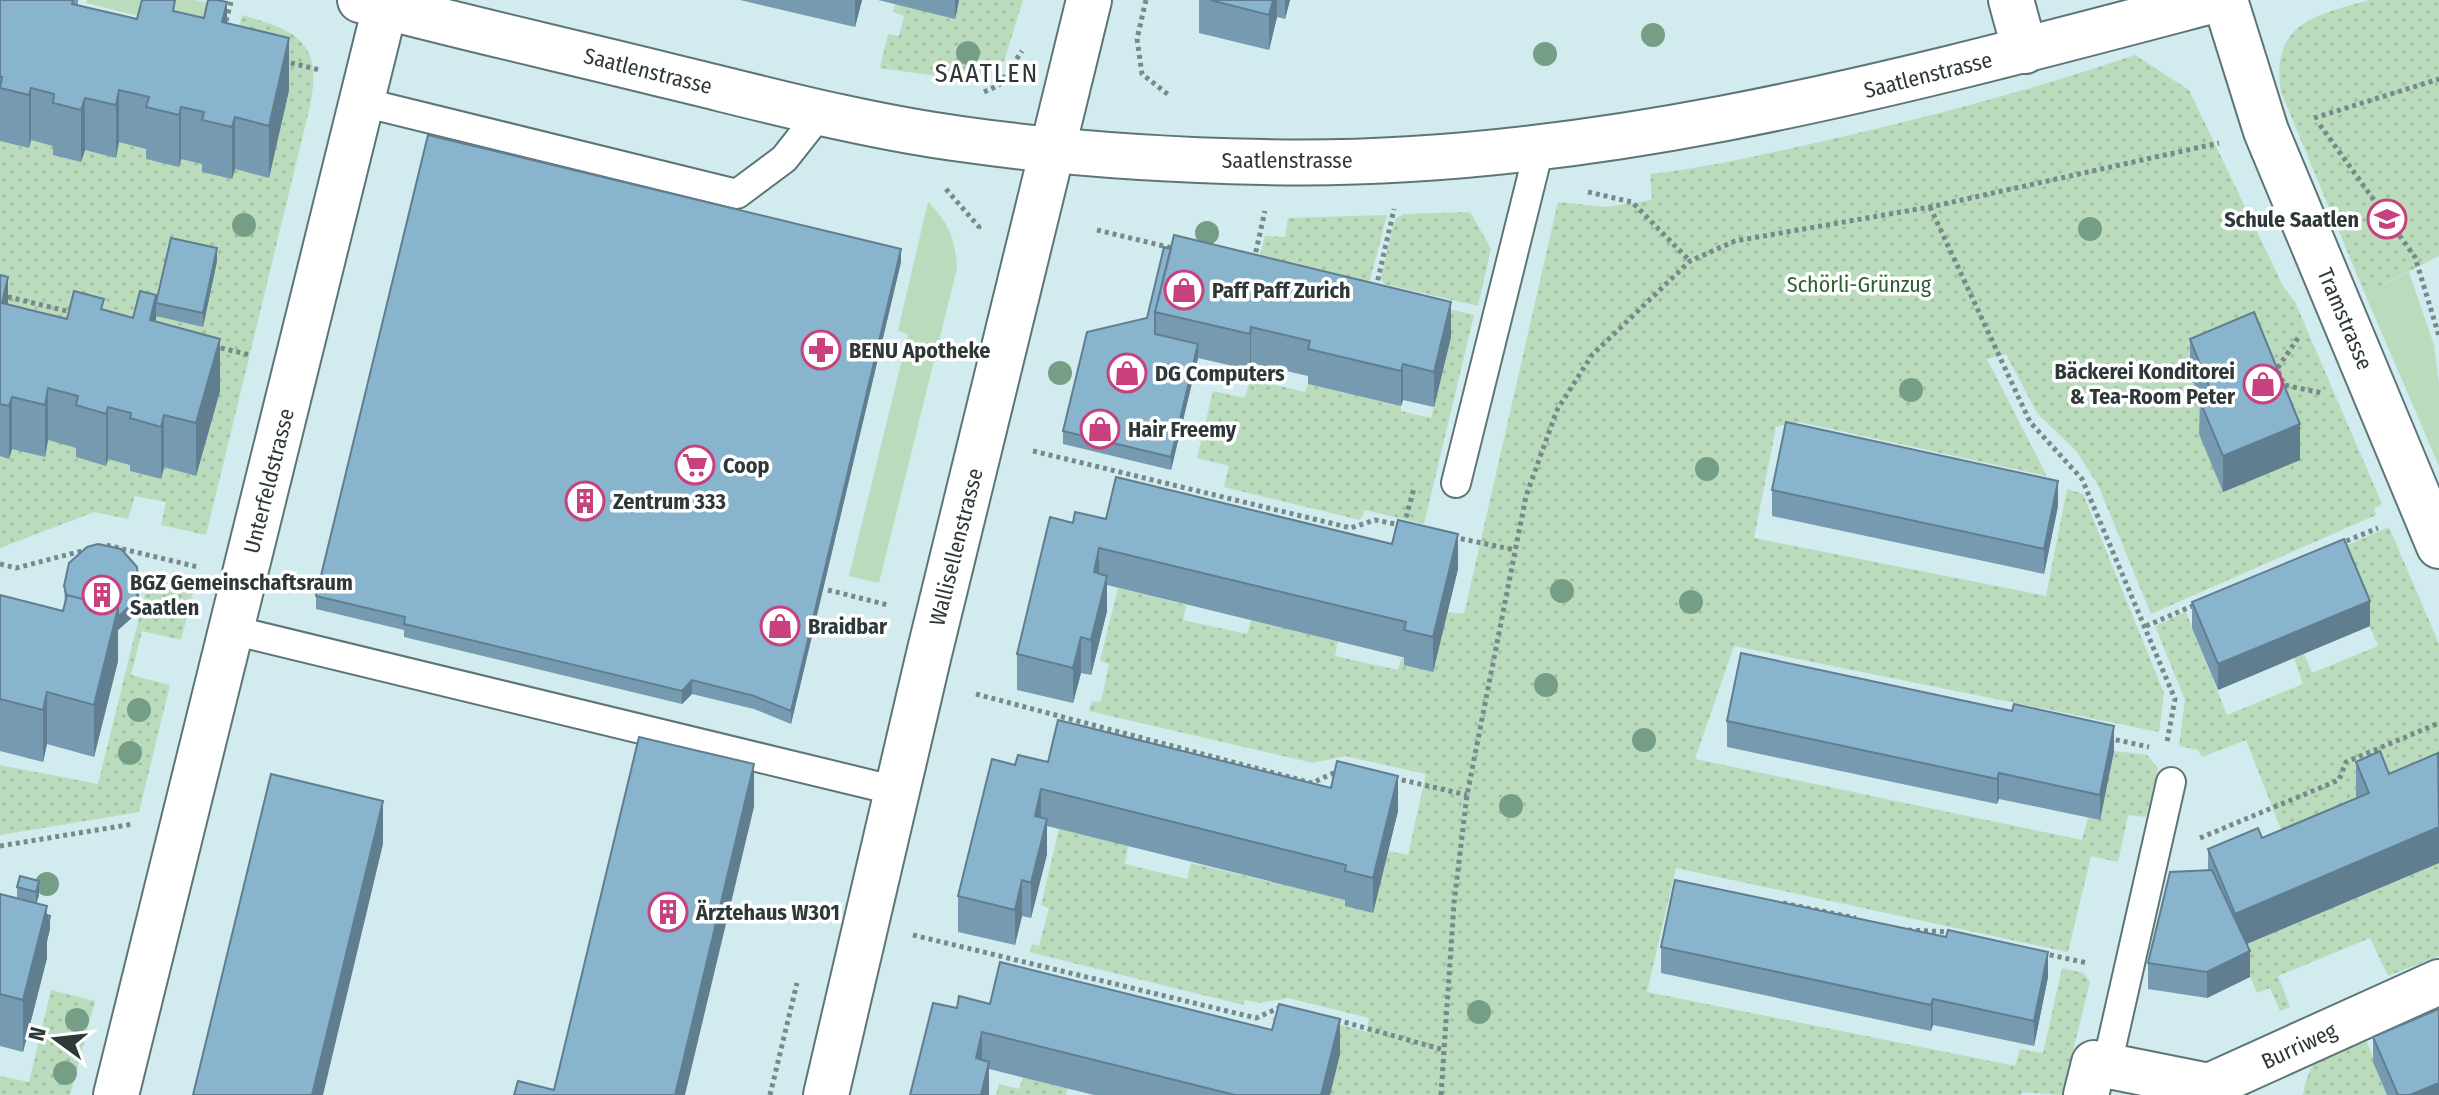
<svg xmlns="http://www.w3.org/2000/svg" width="2439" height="1095" viewBox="0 0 2439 1095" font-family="'Fira Sans Condensed',sans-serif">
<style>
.grass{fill:#badcbc}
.park{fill:url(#park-dots)}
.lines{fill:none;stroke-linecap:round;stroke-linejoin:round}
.service-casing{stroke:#5e7578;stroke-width:32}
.minor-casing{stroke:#5e7578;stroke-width:48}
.tertiary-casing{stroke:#5e7578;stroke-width:48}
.path{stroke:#78898b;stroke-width:5;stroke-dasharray:4 4;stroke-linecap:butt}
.service{stroke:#fff;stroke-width:28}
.minor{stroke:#fff;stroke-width:44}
.tertiary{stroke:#fff;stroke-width:44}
.tree{fill:#769e87}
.wall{fill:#769bb1}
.shaded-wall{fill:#607e90}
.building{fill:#89b4ce;stroke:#607e90;stroke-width:2}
.labels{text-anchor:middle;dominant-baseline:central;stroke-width:7;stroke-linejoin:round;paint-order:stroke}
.street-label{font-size:22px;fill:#2e3839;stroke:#fff}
.poi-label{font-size:22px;font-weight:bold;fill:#2e3839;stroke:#fff;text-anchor:start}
.park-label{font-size:22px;fill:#2c5f33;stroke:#fff}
.quarter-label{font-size:26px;letter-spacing:2px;fill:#2e3839;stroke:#fff}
</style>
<defs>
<pattern id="park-dots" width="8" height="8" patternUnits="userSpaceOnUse" patternTransform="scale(2)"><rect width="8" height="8" fill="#badcbc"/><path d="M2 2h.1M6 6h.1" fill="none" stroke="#a0bea2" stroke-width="1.8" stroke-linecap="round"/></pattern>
</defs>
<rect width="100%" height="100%" fill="#d1ebee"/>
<path class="grass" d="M87,0H195L214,4L206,33L86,3Z
M928,202C949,223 955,239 957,268L879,583L849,576L908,335L898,330Z
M2409,272L2434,345L2439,384V466L2365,294Z"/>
<path class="park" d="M959,0H1023L1004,61L971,77L951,78L880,68L888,34L899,36L904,16L893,12L895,4L954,18Z
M2369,0H2439V256L2365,294L2281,92C2270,24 2315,15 2369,0Z
M0,15L237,33L242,15C297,31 323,41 310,106L206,535L161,525L166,502L135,496L128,519L94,512L0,548Z
M2135,55L2189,90L2283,286L2295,302L2382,504L2374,509L2376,515L2151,614L2098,485L2077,452L2037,413L2006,354L1987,359L2047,476L1799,422L1776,427L1754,538L2046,596L2067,489L2083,494L2164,693L2159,732L1734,646L1695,759L2082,840L2088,818L2100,820L2114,751L2147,755L2158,768L2146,817L2128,815L2118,862L2091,856L2068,952L1676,868L1647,992L2015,1066L2020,1049L2043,1053L2062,968L2083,973L2090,982L2062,1095L2022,1092L2021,1095H1330L1340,1054L1279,1039L1272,1018L1285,1010L1367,1032L1369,1018L1288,998L1260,1003L1245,1000L1243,1005L1029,952L1032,944L1039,946L1049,908L1041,905L1059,829L1128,846L1125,864L1187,879L1191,863L1313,892L1388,851L1408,855L1426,774L1345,756L1313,763L1089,711L1092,701L1101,702L1109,664L1100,661L1118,588L1186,605L1183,620L1247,634L1251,620L1338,641L1335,656L1398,670L1402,657L1447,612L1464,614L1558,202L1606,207L1652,200L1650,174C1714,167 1779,151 1841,137C1940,114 2038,88 2135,55Z
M1470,212L1491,249L1478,306L1384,284L1381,277L1395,219L1404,214Z
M1387,215L1370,280L1362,283L1259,259L1265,236L1285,237L1288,218Z
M1395,296L1474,315L1424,524L1365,510L1360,520L1224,487L1229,466L1197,458L1213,391L1245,398L1250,379L1305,392L1308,384L1401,406V411L1431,418L1451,337Z
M2389,527L2439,644V790L2369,828L2293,860L2246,740L2202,757L2198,750L2179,746L2185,700L2155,626L2186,612L2227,715L2303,684L2294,658L2304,654L2312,673L2378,646L2338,549Z
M149,577L194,588L181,640L142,631L131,675L170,685L139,812L0,835V765L98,784Z
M2439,863V956L2388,976L2370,938L2278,976L2290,1007L2280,1011L2270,988L2257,993L2238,948Z
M51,990L95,1001L70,1095H0V1076L29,1082Z
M2363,1031L2387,1095H2303C2311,1052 2327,1048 2363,1031Z
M1023,1077L1068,1088L1066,1095H996L999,1084L1019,1089Z"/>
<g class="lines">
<g class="service-casing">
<path id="service" d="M362,102L737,194L784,159L822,111
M1456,483L1540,145
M232,630L897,791
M2107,1065L2171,782"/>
</g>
<g class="minor-casing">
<path id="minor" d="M360,0C464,28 569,51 673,77C768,100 864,126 961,139C1060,153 1163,160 1263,162C1585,170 1907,81 2215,0
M2011,0L2025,51
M2225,0L2266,131L2439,546
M116,1095L385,7
M2086,1095L2094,1063L2209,1086L2439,982"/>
</g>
<g class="tertiary-casing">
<path id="tertiary" d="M826,1095L929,654L1089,0"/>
</g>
<path class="path" d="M1146,0L1137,39L1142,74L1170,96
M226,21L231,2
M283,61L320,70
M984,92L999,85L1022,51
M2314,118L2439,79
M2320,125L2415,257L2439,336
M946,189L979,227L978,231
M1588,192L1632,202L1690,261
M1930,207L2030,422L2082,479L2175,699L2167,742
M1097,230L1176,249
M1254,260L1265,211
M1376,288L1394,209
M0,295L75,313
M2298,338L2277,369L2284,385L2322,393
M213,346L250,355
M1033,451L1351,528L1375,520L1401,525
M1404,525L1414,488
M1453,537L1515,550
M2339,544L2378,528
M99,547L106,545L198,567
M0,564L16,568L86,550
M828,590L888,605
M2146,626L2197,604
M976,694L1312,783L1338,771
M2108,738L2149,747
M1394,778L1467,795
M2200,838L2339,780L2346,762L2439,723
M0,846L133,824
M1783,903L1856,918
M1908,930L1950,932
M913,935L1256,1018L1281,1007
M2042,953L2087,963
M1337,1020L1444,1050
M770,1095L797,983
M1441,1095L1454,903L1467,795L1526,496L1557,410L1592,355L1690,261L1735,241L1930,207L2219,143"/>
<use href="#service" class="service"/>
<use href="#minor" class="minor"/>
<use href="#tertiary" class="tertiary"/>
</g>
<g class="tree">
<circle cx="1653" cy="35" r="12"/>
<circle cx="968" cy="53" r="12"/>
<circle cx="1545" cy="54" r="12"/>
<circle cx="244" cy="225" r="12"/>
<circle cx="2090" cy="229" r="12"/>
<circle cx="1207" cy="233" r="12"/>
<circle cx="1060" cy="373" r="12"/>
<circle cx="1911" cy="390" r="12"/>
<circle cx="1707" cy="469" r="12"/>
<circle cx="1562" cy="591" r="12"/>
<circle cx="1691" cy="602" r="12"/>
<circle cx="1546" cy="685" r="12"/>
<circle cx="139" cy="710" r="12"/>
<circle cx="1644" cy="740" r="12"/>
<circle cx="130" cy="753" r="12"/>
<circle cx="1511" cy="806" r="12"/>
<circle cx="47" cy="884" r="12"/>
<circle cx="1479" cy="1012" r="12"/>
<circle cx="77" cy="1020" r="12"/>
<circle cx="65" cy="1073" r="12"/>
</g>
<path class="wall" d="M0,0H78V5L137,19L175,12L227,23L289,90L269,178L235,169L232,179L202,172V164L181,159L179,167L146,159V149L119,142L116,158L85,150L81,162L53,155V146L31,140L29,148L0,141Z
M740,0H862L855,27Z
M878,0H959L955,19Z
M1199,0H1290L1285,19L1277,17L1269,50L1199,33Z
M1164,247L1451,337L1434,407L1403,400L1401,406L1308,384V376L1251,363L1250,370L1198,358L1171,470L1063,444V431L1147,318Z
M217,261L203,327L156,316V322L220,391L196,476L164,467L161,479L130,471V465L108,459L106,466L76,457V448L48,440L45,457L12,449L9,459L0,456V275L8,304L67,319L104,310L133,318L156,300Z
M901,262L791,724L754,709L692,694L682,704L404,637V630L316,609V596Z
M2190,339L2300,460L2223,492L2199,434L2200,399L2190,374Z
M1772,490L2058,506L2044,574L1772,516Z
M1106,519L1458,569L1433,672L1404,665V657H1402L1107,585V611L1091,675L1081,673L1073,703L1017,690V654L1073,523Z
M64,586L139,604L135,615L118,630V661L94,757L47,744L43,762L0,751V595L63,611L65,604Z
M2192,602L2370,626L2218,690L2192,628Z
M2012,711L2114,751L2100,820L1999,799L1997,804L1727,747V721Z
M1048,762L1398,811L1373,913L1345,906V900L1047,826V854L1031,918L1022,916L1015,945L958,932V896L1015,765Z
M2356,762L2389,774L2439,863L2246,944L2250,977L2207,998L2148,989V963L2208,870V849L2262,838L2356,798Z
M20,876L39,895L36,903L47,915L50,929L47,941V958L23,1052L0,1046V894L17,899V887Z
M1946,937L2048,977L2034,1046L1933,1025L1931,1031L1661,973V947Z
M990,1004L1340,1054L1330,1095H1094L989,1069V1095L957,1008Z
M2373,1037L2439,1095H2387L2373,1062Z"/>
<path class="shaded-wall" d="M855,0H862L855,27Z
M955,0H959L955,19Z
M1273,0H1277V17L1269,50V15Z
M1285,0H1290L1285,19Z
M227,2V54L222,22Z
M289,38V90L269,178V126Z
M31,88V140L29,148V95Z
M119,90V142L116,158V105Z
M85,98V150L81,162V110Z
M181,107V159L179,167V115Z
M235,117V169L232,179V127Z
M217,248V261L203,327V313Z
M901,249V262L791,724V711Z
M8,277V330L2,303Z
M156,295V347L150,320Z
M1451,302V337L1434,407V372Z
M1251,327V363L1250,370V334Z
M220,339V391L196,476V423Z
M1198,344V358L1171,470V457Z
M1403,364V400L1401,406V371Z
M48,388V440L45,457V405Z
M12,397V449L9,459V406Z
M108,407V459L106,466V414Z
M164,415V467L161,479V427Z
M2300,424V460L2223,492V456Z
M2058,481V506L2044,574V549Z
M1458,534V569L1433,672V637Z
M1099,548V583L1094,572Z
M1107,576V611L1091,675V640Z
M139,590V604L135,615L118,630V661L94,757V705L118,608Z
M2370,601V626L2218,690V664Z
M1081,637V673L1073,703V668Z
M692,680V694L682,704V691Z
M47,692V744L43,762V710Z
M2114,726V751L2100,820V795Z
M754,764V807L685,1095H675Z
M1999,773V799L1997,804V779Z
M1398,776V811L1373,913V878Z
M1041,789V824L1035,816Z
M383,801V844L323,1095H312Z
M1047,819V854L1031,918V883Z
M2439,827V863L2235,949V914Z
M1022,880V916L1015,945V910Z
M39,881V895L36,905V892Z
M47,906V928L50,916V929L47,941V958L23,1052V1000Z
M2250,951V977L2207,998V972Z
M2048,952V977L2034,1046V1021Z
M1933,999V1025L1931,1031V1005Z
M1340,1019V1054L1330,1095H1321Z
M982,1032V1067L976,1058Z
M989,1062V1095H981Z
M2439,1083V1095H2410Z"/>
<path class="building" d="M0,0H73L72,4L137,19L142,0H175L173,11L204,18L208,0H217L227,2L222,22L289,38L269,126L235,117L232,127L202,120L204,112L181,107L179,115L146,107L149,97L119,90L116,105L85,98L81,110L53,103L54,94L31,88L29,95L0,88L2,77H0Z
M1210,0H1273L1269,15Z
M428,135L901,249L791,711L754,696L692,680L682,691L404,624L405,617L316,596Z
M1174,235L1451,302L1434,372L1403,364L1401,371L1308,349L1310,341L1251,327L1250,334L1155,312Z
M171,238L217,248L203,313L156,303Z
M1164,247L1171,249L1155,312V334L1198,344L1171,457L1063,431L1087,332L1147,318Z
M0,275L8,277L2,303L67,319L74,291L104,299L101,309L133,318L140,291L156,295L150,320L220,339L196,423L164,415L161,427L130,418L131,413L108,407L106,414L76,405L78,396L48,388L45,405L12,397L9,406L0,404Z
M2254,312L2300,424L2223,456L2199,399L2212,394L2190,339Z
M1786,422L2058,481L2044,549L1772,490Z
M1116,477L1392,544L1398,520L1458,534L1433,637L1404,630L1406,622L1402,621L1099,548L1094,572L1107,576L1091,640L1081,637L1073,668L1017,654L1050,517L1073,523L1075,512L1106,519Z
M2344,539L2370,601L2218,664L2192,602Z
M98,544L121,549L137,567L139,590L135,601L118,617V608L67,595V597L64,586L69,563L87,547Z
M0,595L63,611L67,595L118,608L94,705L47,692L43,710L0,699Z
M1741,653L2012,711L2014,704L2114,726L2100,795L1999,773L1997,779L1727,721Z
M1058,720L1331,788L1337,761L1398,776L1373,878L1345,871L1346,865L1041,789L1035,816L1047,819L1031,883L1022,880L1015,910L958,896L992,759L1015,765L1018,755L1048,762Z
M639,737L754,764L675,1095H514L518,1081L554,1090Z
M2380,751L2389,774L2438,753L2439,827L2235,914L2208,849L2258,828L2262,838L2369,793L2356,762Z
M271,774L383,801L312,1095H193Z
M2212,870L2250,951L2207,972L2148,963L2170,872Z
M20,876L39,881L36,892L17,887Z
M1675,880L1946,937L1948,930L2048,952L2034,1021L1933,999L1931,1005L1661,947Z
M0,894L47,906L23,1000L0,994Z
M47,915L50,916L47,928Z
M1000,962L1272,1030L1279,1004L1340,1019L1321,1095H1235L982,1032L976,1058L989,1062L981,1095H910L933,1003L957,1008L959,996L990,1004Z
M2439,1009V1083L2410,1095H2398L2373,1037Z"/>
<defs>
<g id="school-ring" transform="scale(2)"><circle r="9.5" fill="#fff" stroke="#c8407d" stroke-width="1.5"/><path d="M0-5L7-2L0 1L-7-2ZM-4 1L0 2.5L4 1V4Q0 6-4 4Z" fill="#c8407d"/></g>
<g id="shop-ring" transform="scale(2)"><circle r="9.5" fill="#fff" stroke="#c8407d" stroke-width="1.5"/><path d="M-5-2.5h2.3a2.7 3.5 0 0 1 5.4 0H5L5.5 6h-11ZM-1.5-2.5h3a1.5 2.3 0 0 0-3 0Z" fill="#c8407d"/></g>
<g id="pharmacy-ring" transform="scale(2)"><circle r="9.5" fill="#fff" stroke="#c8407d" stroke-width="1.5"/><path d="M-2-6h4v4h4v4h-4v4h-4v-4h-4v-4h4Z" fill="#c8407d"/></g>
<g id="supermarket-ring" transform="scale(2)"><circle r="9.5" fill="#fff" stroke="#c8407d" stroke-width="1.5"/><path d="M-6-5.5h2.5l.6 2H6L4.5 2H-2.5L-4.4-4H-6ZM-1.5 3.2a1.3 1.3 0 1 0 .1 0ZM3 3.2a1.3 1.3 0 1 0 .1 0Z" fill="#c8407d"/></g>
<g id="building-ring" transform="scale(2)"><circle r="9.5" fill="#fff" stroke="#c8407d" stroke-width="1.5"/><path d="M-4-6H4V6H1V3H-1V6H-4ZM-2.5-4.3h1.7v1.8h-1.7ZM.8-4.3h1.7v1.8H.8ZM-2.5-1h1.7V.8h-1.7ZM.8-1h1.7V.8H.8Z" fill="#c8407d"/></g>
</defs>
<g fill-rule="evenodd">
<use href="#school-ring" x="2387" y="219"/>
<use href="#shop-ring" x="1184" y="290"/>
<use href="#pharmacy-ring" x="821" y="350"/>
<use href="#shop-ring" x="1127" y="373"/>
<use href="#shop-ring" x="2263" y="384"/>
<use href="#shop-ring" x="1100" y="429"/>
<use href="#supermarket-ring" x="695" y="465"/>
<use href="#building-ring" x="585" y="501"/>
<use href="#building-ring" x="102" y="595"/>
<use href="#shop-ring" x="780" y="626"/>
<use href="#building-ring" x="668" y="912"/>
</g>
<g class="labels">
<g class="street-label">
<text transform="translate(648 71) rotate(14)">Saatlenstrasse</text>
<text transform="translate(1928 75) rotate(-14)">Saatlenstrasse</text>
<text x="1287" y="160">Saatlenstrasse</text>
<text transform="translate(2345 319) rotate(67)">Tramstrasse</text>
<text transform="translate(269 481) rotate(-76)">Unterfeldstrasse</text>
<text transform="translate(956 547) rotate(-76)">Wallisellenstrasse</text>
<text transform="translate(2299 1046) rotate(-25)">Burriweg</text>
</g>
<g class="poi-label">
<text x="2359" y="219" text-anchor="end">Schule Saatlen</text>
<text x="1212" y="290">Paff Paff Zurich</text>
<text x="849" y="350">BENU Apotheke</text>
<text x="2235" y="371" text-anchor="end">Bäckerei Konditorei<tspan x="2235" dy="25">&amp; Tea-Room Peter</tspan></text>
<text x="1155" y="373">DG Computers</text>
<text x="1128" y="429">Hair Freemy</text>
<text x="723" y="465">Coop</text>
<text x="613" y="501">Zentrum 333</text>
<text x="130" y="582">BGZ Gemeinschaftsraum<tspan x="130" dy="25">Saatlen</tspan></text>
<text x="808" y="626">Braidbar</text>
<text x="696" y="912">Ärztehaus W301</text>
</g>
<g class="park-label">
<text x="1859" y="284">Schörli-Grünzug</text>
</g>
<g class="quarter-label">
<text x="987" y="73">SAATLEN</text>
</g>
</g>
<g transform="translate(56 1039) rotate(285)" stroke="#ffffff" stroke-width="6" paint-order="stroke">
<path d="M0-6L14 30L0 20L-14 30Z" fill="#2e3839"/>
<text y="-12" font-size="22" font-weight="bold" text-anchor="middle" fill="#2e3839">N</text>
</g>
</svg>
